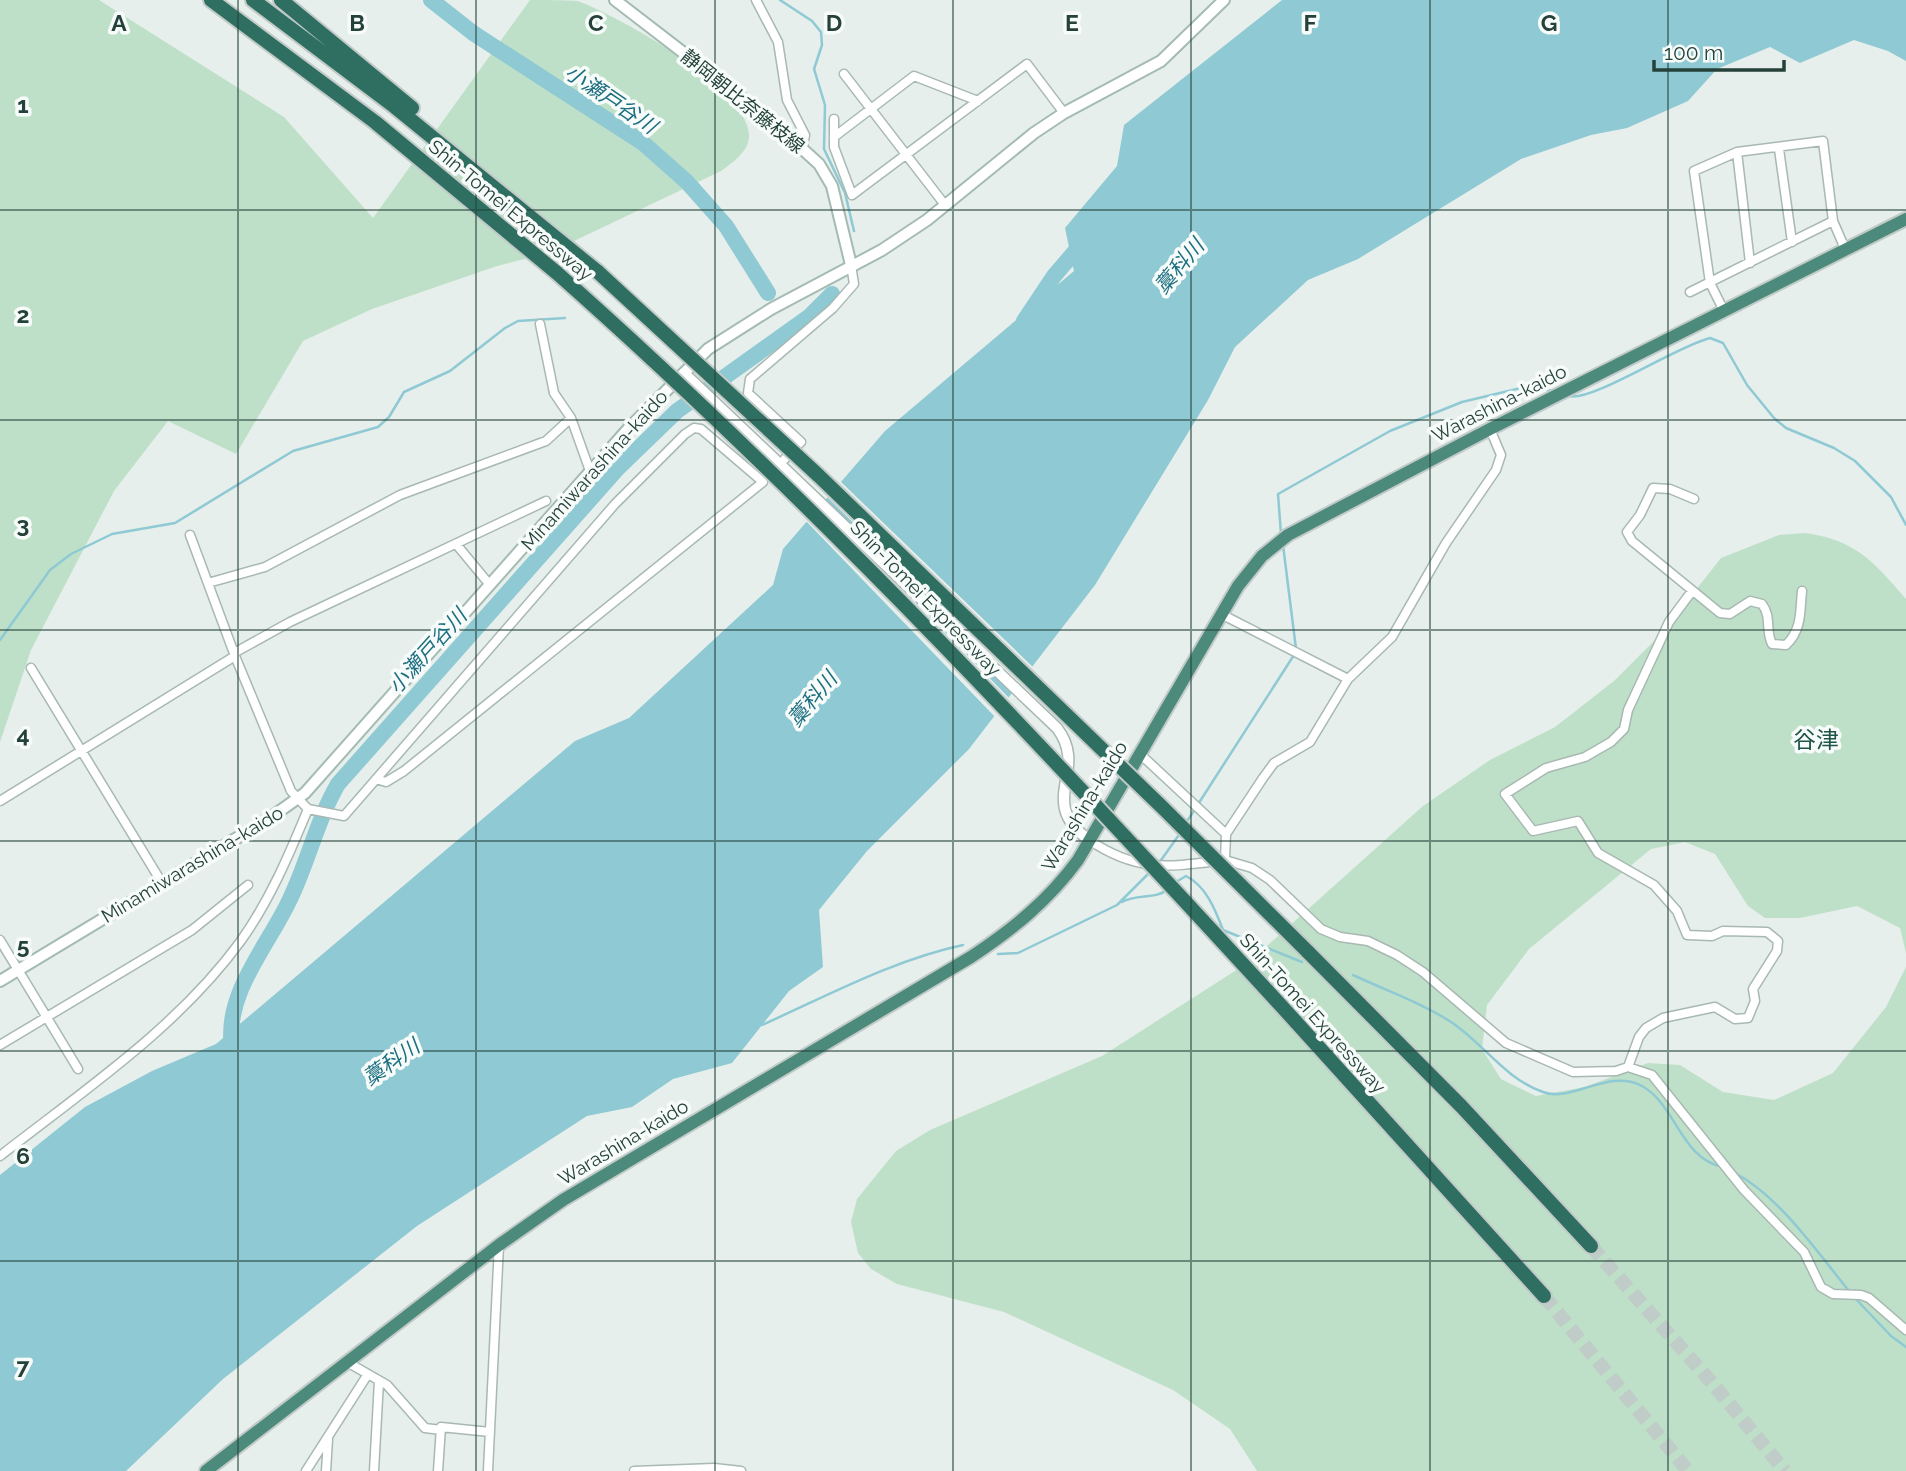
<svg xmlns="http://www.w3.org/2000/svg" width="1906" height="1471" viewBox="0 0 1906 1471" font-family="Raleway,'Noto Sans JP',sans-serif">
<style>
.green{fill:#bfe0c8}
.water{fill:#8ec9d4}
.pier{fill:#e6efeb}
.lines{fill:none;stroke-linecap:round;stroke-linejoin:round}
.stream{stroke:#8ec9d4;stroke-width:2.5}
.river{stroke:#8ec9d4;stroke-width:16}
.motorway-tunnel{stroke:#bfccc8;stroke-width:14;stroke-dasharray:14 7;stroke-linecap:butt}
.minor-casing{stroke:#a8b8b2;stroke-width:11}
.tertiary-casing{stroke:#a8b8b2;stroke-width:13}
.secondary-casing{stroke:#a4bbb3;stroke-width:14}
.trunk-casing{stroke:#c2cac8;stroke-width:16}
.motorway-casing{stroke:#c2cac8;stroke-width:18}
.minor{stroke:#fff;stroke-width:8}
.tertiary{stroke:#fff;stroke-width:10}
.secondary{stroke:#fff;stroke-width:10}
.trunk{stroke:#4c8a7c;stroke-width:12}
.motorway{stroke:#2f6f62;stroke-width:14}
.motorway-bridge-casing{stroke:#c2cac8;stroke-width:18;stroke-linecap:butt}
.motorway-bridge{stroke:#2f6f62;stroke-width:14}
.grid{fill:none;stroke:#24423a;stroke-width:2;stroke-opacity:0.55}
.labels{text-anchor:middle;dominant-baseline:central;stroke-width:7;stroke-linejoin:round;paint-order:stroke}
.street-label{font-size:19px;fill:#24423a;stroke:#f7fbf9}
.water-label{font-size:21px;font-style:italic;fill:#1c6f80;stroke:#f7fbf9}
.quarter-label{font-size:23px;fill:#1f5548;stroke:#f7fbf9}
.grid-label{font-size:23px;text-anchor:middle;font-weight:bold;fill:#24423a;stroke:#f7fbf9;stroke-width:7;stroke-linejoin:round;paint-order:stroke}
</style>
<rect width="100%" height="100%" fill="#e6efeb"/>
<path class="green" d="M0,0H99L284,117L373,218L530,0C544,0 565,0 578,1C620,17 746,87 749,134C750,151 733,162 721,171L551,252L497,266L372,309L303,341L236,454L168,421L114,491L31,650L0,742Z
M1806,533C1857,541 1873,561 1906,599V953L1900,928L1857,906L1800,918H1765L1748,906L1715,854L1685,842L1651,849L1529,949L1487,1005L1482,1049L1501,1079L1536,1096L1585,1087L1648,1063L1680,1065L1723,1092L1774,1100L1833,1073L1886,1007L1906,967V1471H1257L1230,1429L1173,1390L1004,1312L897,1284L871,1269L858,1253L851,1222L857,1199L896,1151L930,1130L1102,1056L1249,962L1423,806L1490,760L1555,727L1614,681L1661,634L1721,558L1779,535Z"/>
<path class="water" d="M1282,0H1906V61L1888,51L1854,40L1800,63L1770,47L1717,69L1688,101L1627,128L1591,135L1521,159L1358,259L1308,280L1235,347L1208,400L1095,585L969,749L867,851L819,910L823,967L789,991L732,1063L673,1079L632,1107L587,1116L417,1226L223,1379L126,1471H0V1175L85,1107L152,1071L216,1044L575,741L629,718L773,585L783,549L885,431L1074,271L1065,228L1117,166L1124,125Z"/>
<path class="pier" d="M839,480L1035,669L1021,687L825,495Z
M819,503L1011,700L997,719L804,519Z"/>
<g class="lines">
<path class="stream" d="M780,0L812,21L821,32L822,45L814,69L825,105L824,149L845,193L854,231
M1569,396C1592,402 1677,346 1710,338L1723,343L1747,385L1774,418L1786,428L1834,448L1855,461L1891,497L1906,525
M1281,534L1278,494L1390,431L1462,402L1529,386L1552,391
M1283,545L1296,649
M0,640L50,570L71,554L112,534L175,523L293,451L378,427L389,417L404,392L450,371L505,328L518,321L565,318
M1186,823L1294,655
M1159,863L1181,832
M1176,882L1186,876C1206,886 1215,909 1223,930L1302,962
M1122,902C1137,893 1156,900 1168,889
M1117,905L1151,871
M998,954L1018,953L1117,905
M1353,975C1387,991 1423,1003 1454,1024C1485,1046 1506,1079 1543,1092C1572,1103 1608,1068 1642,1086C1676,1105 1681,1159 1723,1167
M762,1025C827,996 893,960 963,945
M1735,1173C1779,1196 1818,1253 1849,1291
M1853,1296L1891,1336L1906,1347"/>
<path class="river" d="M431,0L473,33L643,143L687,182L726,226L768,293
M1024,321L1054,276L1084,241
M232,1047C224,993 269,945 290,899C308,862 317,820 338,784L618,468L677,411L810,316L832,294"/>
<path class="motorway-tunnel" d="M1591,1246L1713,1384L1785,1471
M1544,1296L1688,1471"/>
<g class="minor-casing">
<path id="minor" d="M756,0L778,42L787,100L805,135L803,146
M844,74L945,205
M834,119V147L852,195L1027,64L1064,113
M834,137L914,76L978,101
M1779,149L1792,242
M1737,152L1750,263
M1690,292L1833,221
M1724,311L1710,283L1694,171L1737,152L1823,141L1833,221L1846,251
M540,324L554,393L571,418L590,471
M777,467L801,442L748,393L750,379L833,308L854,284L851,265
M1694,499L1670,489L1653,488L1640,515L1627,532L1632,541L1720,613L1730,614L1750,601L1762,604C1772,617 1765,630 1772,644L1786,645C1802,630 1800,611 1802,591
M190,535L235,656L291,791L308,809L344,816L615,504L685,434L694,428L701,429L763,482L404,771L386,782L376,779
M456,544L490,585
M208,583L265,567L400,495L546,441L571,418
M1221,614L1348,679
M234,653L290,622L546,501
M31,668L162,883
M1139,753L1226,834
M0,801L235,656
M1089,840C1138,873 1169,867 1225,860L1226,834L1263,778L1274,763L1310,742L1348,679L1392,637L1446,543L1496,470L1501,455L1490,429
M1225,860L1252,868L1270,880L1321,929L1340,937L1368,941L1397,955L1423,972L1506,1043L1573,1072L1616,1071L1628,1067L1652,1075L1744,1190L1804,1252L1821,1287L1833,1294L1861,1295L1869,1298L1906,1330
M0,940L78,1069
M0,1045L192,930L248,885
M1628,1067L1639,1037L1646,1028L1663,1018L1715,1007L1735,1019L1748,1018L1755,1001L1753,989L1777,951L1778,941L1767,932L1723,931L1712,936L1687,935L1677,911L1654,885L1598,853L1578,821L1533,831L1505,794L1546,768L1585,757L1611,742L1624,729L1628,710L1669,622L1692,591
M0,1156C83,1091 177,1028 240,942C269,902 289,855 308,809
M347,1362L387,1385L425,1428L441,1430
M306,1471L368,1374
M326,1471L328,1439
M374,1471L379,1381
M438,1471L441,1427L490,1432
M488,1471L499,1245
M634,1471L714,1468L741,1471"/>
</g>
<g class="tertiary-casing">
<path id="tertiary" d="M684,373L1057,728C1090,771 1035,801 1089,840"/>
</g>
<g class="secondary-casing">
<path id="secondary" d="M615,0L767,117L819,164L832,186L851,265
M0,981L270,818L305,793L628,429L708,349L771,309L882,250L927,220L1034,133L1064,113L1161,61L1224,0"/>
</g>
<g class="trunk-casing">
<path id="trunk" d="M206,1471L499,1245L563,1200L971,957C1013,929 1048,901 1078,860L1238,586L1262,556L1288,535L1490,429L1906,219"/>
</g>
<g class="motorway-casing">
<path id="motorway" d="M211,0L375,122L557,273
M253,0L395,107L598,272
M281,0L412,108
M1307,951L1462,1107L1591,1246
M1295,1021L1544,1296"/>
</g>
<use href="#minor" class="minor"/>
<use href="#tertiary" class="tertiary"/>
<use href="#secondary" class="secondary"/>
<use href="#trunk" class="trunk"/>
<use href="#motorway" class="motorway"/>
<g class="motorway-bridge-casing">
<path id="motorway-bridge" d="M598,272L819,476L1162,807L1307,951
M557,273C820,506 1058,762 1295,1021"/>
</g>
<use href="#motorway-bridge" class="motorway-bridge"/>
</g>
<path class="grid" d="M238,0V1471M476,0V1471M715,0V1471M953,0V1471M1191,0V1471M1430,0V1471M1668,0V1471M0,210H1906M0,420H1906M0,630H1906M0,841H1906M0,1051H1906M0,1261H1906"/>
<g class="labels">
<g class="street-label">
<text transform="translate(743 101) rotate(39)">静岡朝比奈藤枝線</text>
<text transform="translate(511 210) rotate(40)">Shin-Tomei Expressway</text>
<text transform="translate(1499 403) rotate(-27)">Warashina-kaido</text>
<text transform="translate(594 470) rotate(-48)">Minamiwarashina-kaido</text>
<text transform="translate(926 598) rotate(46)">Shin-Tomei Expressway</text>
<text transform="translate(1084 806) rotate(-59)">Warashina-kaido</text>
<text transform="translate(192 864) rotate(-31)">Minamiwarashina-kaido</text>
<text transform="translate(1313 1013) rotate(48)">Shin-Tomei Expressway</text>
<text transform="translate(623 1142) rotate(-31)">Warashina-kaido</text>
</g>
<g class="water-label">
<text transform="translate(611 99) rotate(34)">小瀬戸谷川</text>
<text transform="translate(1179 266) rotate(-50)">藁科川</text>
<text transform="translate(427 651) rotate(-48)">小瀬戸谷川</text>
<text transform="translate(812 699) rotate(-50)">藁科川</text>
<text transform="translate(391 1062) rotate(-35)">藁科川</text>
</g>
<g class="quarter-label">
<text x="1816" y="739">谷津</text>
</g>
</g>
<g class="grid-label">
<text x="119" y="31">A</text>
<text x="357" y="31">B</text>
<text x="596" y="31">C</text>
<text x="834" y="31">D</text>
<text x="1072" y="31">E</text>
<text x="1310" y="31">F</text>
<text x="1549" y="31">G</text>
<text x="23" y="113">1</text>
<text x="23" y="323">2</text>
<text x="23" y="533">3</text>
<text x="23" y="743">4</text>
<text x="23" y="954">5</text>
<text x="23" y="1164">6</text>
<text x="23" y="1374">7</text>
</g>
<path d="M1654 60v10h130v-10" fill="none" stroke="#24423a" stroke-width="3.5"/>
<text x="1664" y="60" font-size="21" fill="#24423a" stroke="#f7fbf9" stroke-width="5" paint-order="stroke">100 m</text>
</svg>
